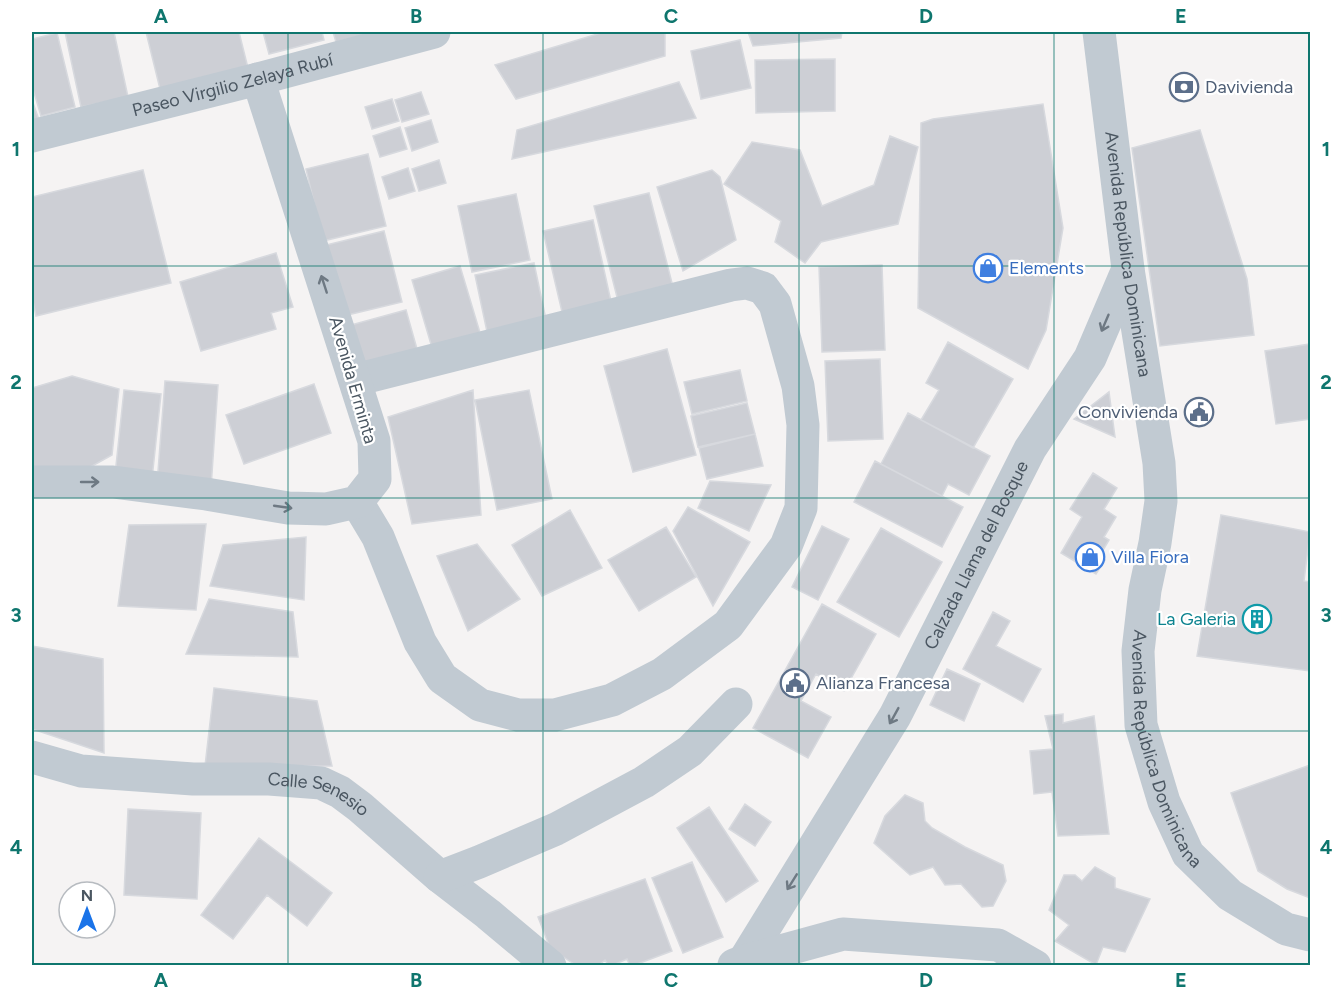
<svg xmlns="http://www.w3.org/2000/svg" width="1342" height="997" viewBox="0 0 1342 997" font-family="Figtree,sans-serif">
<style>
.building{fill:#cdcfd5;stroke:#d7d9de;stroke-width:1.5}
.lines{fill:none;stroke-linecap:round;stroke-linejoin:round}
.minor{stroke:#c1cad2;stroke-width:33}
.oneway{stroke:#6e7983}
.grid{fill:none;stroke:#0f766e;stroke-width:1.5;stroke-opacity:0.55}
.labels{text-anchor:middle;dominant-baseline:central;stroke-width:4.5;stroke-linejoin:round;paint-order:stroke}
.street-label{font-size:18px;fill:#4a5661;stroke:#fff}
.service-label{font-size:18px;fill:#4e5e75;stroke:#fff;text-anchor:start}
.shop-label{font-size:18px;fill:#366cbe;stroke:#fff;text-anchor:start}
.culture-label{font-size:18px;fill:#0d838f;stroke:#fff;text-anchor:end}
.neatline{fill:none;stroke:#0f766e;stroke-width:2}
.grid-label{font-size:20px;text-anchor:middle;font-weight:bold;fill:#0f766e}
</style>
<rect width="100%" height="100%" fill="#f5f3f3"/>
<path class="building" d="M65,32H114L128,97L81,107Z
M146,32H239L249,72L161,93Z
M263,32H322L324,40L269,54Z
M333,32H376L336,42Z
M604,32H665V56L516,99L495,65Z
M748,32H842L841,38L753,46Z
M57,33L75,107L41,116L32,86V39Z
M740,40L751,88L701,99L691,51Z
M835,59V111L756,113L755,60Z
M679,82L696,118L512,159L517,130Z
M421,92L429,114L402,122L395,100Z
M392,99L399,121L372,129L365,107Z
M32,100L39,120L32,121Z
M1043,104L1063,228L1046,330L1028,369L918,308L921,123L933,119Z
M431,120L438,142L412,151L405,128Z
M400,127L407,149L380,157L373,136Z
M1200,130L1247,279L1254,335L1160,346L1132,148Z
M890,136L918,147L898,224L821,242L805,263L775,242L781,221L724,184L752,142L800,150L822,206L874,185Z
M368,154L386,226L323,241L306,169Z
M439,160L446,183L419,191L412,169Z
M408,168L415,191L389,199L382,177Z
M143,170L171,283L36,316L32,296V197Z
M712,170L720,177L736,240L683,271L657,187Z
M649,193L673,287L618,301L594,206Z
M516,194L530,260L472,272L458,206Z
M593,220L612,306L563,316L543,231Z
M384,231L402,302L339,317L322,246Z
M276,253L293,307L271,313L276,329L201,351L180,282Z
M534,263L548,329L489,341L475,275Z
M882,265L885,350L822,352L819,267Z
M460,266L481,336L433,351L412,280Z
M406,310L419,356L364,371L351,325Z
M948,342L1013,379L973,448L921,420L939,390L926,383Z
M1310,344V419L1276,424L1265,351Z
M667,349L696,455L633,472L604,366Z
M880,359L883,439L828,441L825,361Z
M740,370L747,401L692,414L684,382Z
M72,376L119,389L112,455L76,475L32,474V388Z
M165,381L218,385L211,488L157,484Z
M314,384L331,433L244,464L226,415Z
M124,390L161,394L152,479L115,475Z
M473,390L481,515L412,524L388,417Z
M529,390L552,499L497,510L475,400Z
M1109,392L1115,437L1074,419Z
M747,403L755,434L698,447L691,416Z
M908,413L990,456L969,495L948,484L942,496L881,464Z
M755,434L763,466L707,479L699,448Z
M875,461L963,507L942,547L854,502Z
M1093,473L1117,488L1104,509L1116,517L1104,537L1109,540L1099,557L1105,560L1096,574L1061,553L1082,517L1070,509Z
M710,481L771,485L749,531L698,508Z
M688,507L750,542L713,606L673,531Z
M570,510L602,568L542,596L512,545Z
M1221,515L1310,532L1304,581L1310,582V671L1197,656Z
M206,524L196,610L118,606L129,525Z
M822,526L849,539L818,600L792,587Z
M666,527L696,577L639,611L608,560Z
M881,528L942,562L899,637L837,602Z
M306,537L304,600L210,586L223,545Z
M477,544L520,599L468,631L437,556Z
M209,599L293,612L298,657L186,654Z
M822,604L876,634L844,691L816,674L801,701L831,717L808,758L753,728Z
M993,612L1010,621L996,646L1041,669L1023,702L963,669Z
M32,646L103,659L104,753L32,729Z
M947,669L980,684L964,721L930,705Z
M214,688L317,701L332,766H205Z
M1063,714V723L1094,716L1109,834L1058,836L1052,792L1034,794L1030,751L1053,749L1045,716Z
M1310,765V898L1287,889L1258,871L1231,793Z
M905,795L923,803L925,821L932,828L965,847L1003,865L1006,881L993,906L982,907L961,884L945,885L933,867L910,875L874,843L885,816Z
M745,804L771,822L755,846L729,829Z
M709,807L758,881L726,902L677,828Z
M128,809L201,813L197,899L124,895Z
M259,838L332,893L307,926L267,895L233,939L201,915Z
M692,862L723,937L683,953L652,878Z
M1095,867L1115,878V888L1150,899L1125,952L1103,947L1096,965L1055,941L1069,925L1049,910L1064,875H1075L1082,881Z
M645,879L672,951L632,966H630L627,959L611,966H609L605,960L598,966H577L550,948L538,917Z"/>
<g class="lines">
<g class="minor">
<path id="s1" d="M1099,32L1128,269L1159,463L1161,501L1155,543L1145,590L1138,651L1141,725L1164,802L1188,854L1230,895L1286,929L1310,935"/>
<path id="s2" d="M32,136L258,79L434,32"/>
<path d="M355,380L731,285L747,283L763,288L775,304L798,386L803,425L801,508L786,546L728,625L662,674L612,700L555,715H518L480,705L442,678L420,642L378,537L357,502"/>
<path d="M32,482H113L206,494L288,508L326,509L357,502L375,479L374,441L258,79"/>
<path id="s3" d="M32,757L81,771L193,779H269L321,783L340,792L360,807L440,877L488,914L550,966"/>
<path d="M440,877L479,862L556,829L644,782L690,751L736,704"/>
<path id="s4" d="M744,961L895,716L1030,449L1090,358L1128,269"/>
<path d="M734,965L744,961L843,934L998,945L1035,966"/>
</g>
</g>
<defs><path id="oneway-shaft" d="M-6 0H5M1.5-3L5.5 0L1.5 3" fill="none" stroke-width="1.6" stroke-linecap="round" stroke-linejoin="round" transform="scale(1.5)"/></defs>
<g class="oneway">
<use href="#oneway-shaft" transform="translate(324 284) rotate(-108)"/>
<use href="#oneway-shaft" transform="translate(1105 323) rotate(113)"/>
<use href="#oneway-shaft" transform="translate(90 482)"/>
<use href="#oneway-shaft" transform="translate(283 507) rotate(8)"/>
<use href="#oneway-shaft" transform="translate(894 716) rotate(119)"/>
<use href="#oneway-shaft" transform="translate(792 882) rotate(122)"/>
</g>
<path class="grid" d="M288,32V966M543,32V966M799,32V966M1054,32V966M32,266H1310M32,498H1310M32,731H1310"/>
<defs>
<g id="bank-ring" transform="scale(1.5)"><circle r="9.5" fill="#fff" stroke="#5c6f8a" stroke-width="1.5"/><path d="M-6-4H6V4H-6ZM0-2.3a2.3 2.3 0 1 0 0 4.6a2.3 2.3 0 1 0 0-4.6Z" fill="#5c6f8a"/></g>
<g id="shop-ring" transform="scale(1.5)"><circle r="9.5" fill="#fff" stroke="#3f7fe0" stroke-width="1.5"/><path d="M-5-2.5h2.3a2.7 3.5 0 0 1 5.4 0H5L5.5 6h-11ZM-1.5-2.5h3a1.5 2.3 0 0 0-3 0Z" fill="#3f7fe0"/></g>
<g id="civic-ring" transform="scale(1.5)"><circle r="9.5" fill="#fff" stroke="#5c6f8a" stroke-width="1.5"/><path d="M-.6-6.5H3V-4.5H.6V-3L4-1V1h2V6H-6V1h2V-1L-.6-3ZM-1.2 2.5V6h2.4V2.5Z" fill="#5c6f8a"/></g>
<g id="building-ring" transform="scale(1.5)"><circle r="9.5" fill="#fff" stroke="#0f9aa8" stroke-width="1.5"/><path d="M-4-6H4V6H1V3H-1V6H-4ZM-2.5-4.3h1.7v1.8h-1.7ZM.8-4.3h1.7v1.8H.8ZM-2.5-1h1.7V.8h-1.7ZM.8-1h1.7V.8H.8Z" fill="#0f9aa8"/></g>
</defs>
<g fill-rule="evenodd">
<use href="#bank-ring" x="1184" y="87"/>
<use href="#shop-ring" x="988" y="268"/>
<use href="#civic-ring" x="1199" y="412"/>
<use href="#shop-ring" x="1090" y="557"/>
<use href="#building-ring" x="1257" y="619"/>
<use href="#civic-ring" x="795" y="683"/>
</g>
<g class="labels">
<g class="street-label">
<text stroke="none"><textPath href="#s2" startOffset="207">Paseo Virgilio Zelaya Rubí</textPath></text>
<text stroke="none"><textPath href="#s1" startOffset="224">Avenida República Dominicana</textPath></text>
<text transform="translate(353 380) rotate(74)">Avenida Erminta</text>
<text stroke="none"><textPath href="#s4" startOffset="468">Calzada Llama del Bosque</textPath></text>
<text stroke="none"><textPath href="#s1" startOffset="728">Avenida República Dominicana</textPath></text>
<text stroke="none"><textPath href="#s3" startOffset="292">Calle Senesio</textPath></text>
</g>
<g class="service-label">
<text x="1205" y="87">Davivienda</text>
<text x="1178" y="412" text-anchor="end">Convivienda</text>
<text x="816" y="683">Alianza Francesa</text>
</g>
<g class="shop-label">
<text x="1009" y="268">Elements</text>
<text x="1111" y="557">Villa Fiora</text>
</g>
<g class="culture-label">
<text x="1236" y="619">La Galeria</text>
</g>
</g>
<rect width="1342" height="997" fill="none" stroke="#ffffff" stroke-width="66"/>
<g transform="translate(87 910)"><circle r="28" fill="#ffffff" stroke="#b7bbc0" stroke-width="1.5"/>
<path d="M0-4.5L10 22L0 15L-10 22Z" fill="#1a73e8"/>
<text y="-9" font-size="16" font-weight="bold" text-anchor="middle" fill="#4a5661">N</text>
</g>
<rect x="33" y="33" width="1276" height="931" class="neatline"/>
<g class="grid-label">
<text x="161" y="23">A</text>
<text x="416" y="23">B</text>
<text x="671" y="23">C</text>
<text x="926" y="23">D</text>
<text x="1181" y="23">E</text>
<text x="16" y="156">1</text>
<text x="1326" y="156">1</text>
<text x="16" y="389">2</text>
<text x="1326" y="389">2</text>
<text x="16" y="622">3</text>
<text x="1326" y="622">3</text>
<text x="16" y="854">4</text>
<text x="1326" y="854">4</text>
<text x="161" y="987">A</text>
<text x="416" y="987">B</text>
<text x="671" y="987">C</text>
<text x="926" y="987">D</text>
<text x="1181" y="987">E</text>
</g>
</svg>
